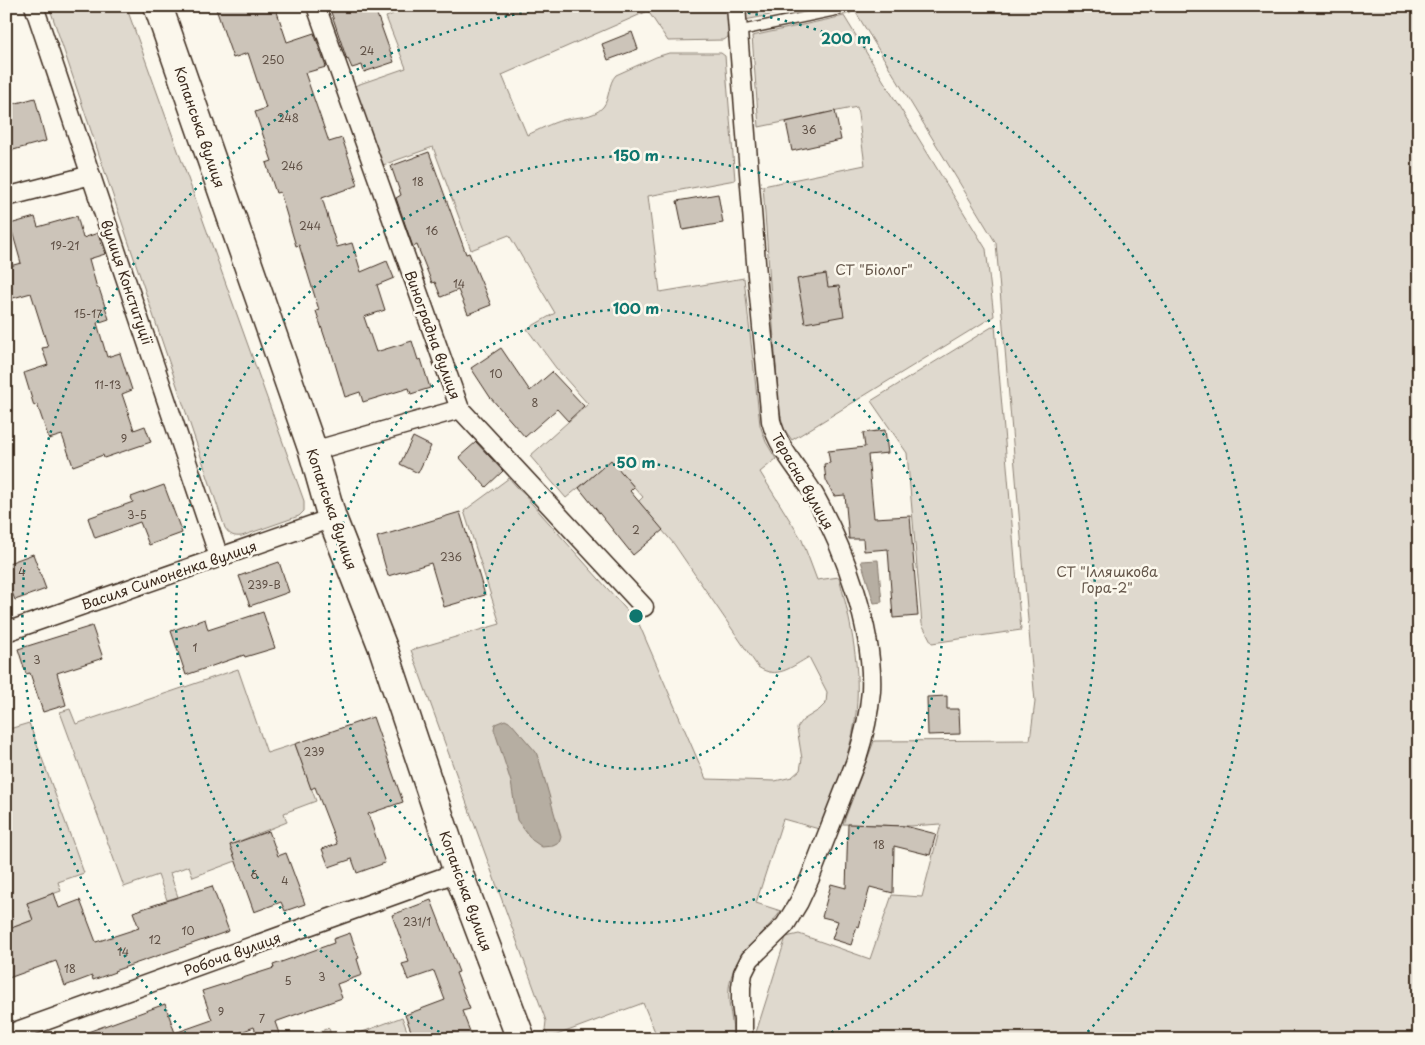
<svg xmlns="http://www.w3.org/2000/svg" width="1425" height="1045" viewBox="0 0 1425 1045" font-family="'Playpen Sans',sans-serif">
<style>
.green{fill:#dfd9ce;stroke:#8d8276}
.water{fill:#b6aea2;stroke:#85796d}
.building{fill:#ccc4b9;stroke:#3b2a1e}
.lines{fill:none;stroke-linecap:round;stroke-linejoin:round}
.lane-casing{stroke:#3b2a1e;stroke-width:12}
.street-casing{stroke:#3b2a1e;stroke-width:21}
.highway-casing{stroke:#3b2a1e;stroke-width:31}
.lane{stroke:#fbf7ec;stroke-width:9}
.street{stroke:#fbf7ec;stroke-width:18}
.highway{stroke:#fbf7ec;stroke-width:28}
.ring{fill:none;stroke:#0f766e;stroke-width:2.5;stroke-dasharray:2.5 5}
.labels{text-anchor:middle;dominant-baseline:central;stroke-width:5;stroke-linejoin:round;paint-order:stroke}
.number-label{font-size:11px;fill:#5f5045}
.street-label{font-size:14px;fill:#3b2a1e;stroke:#fbf7ec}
.park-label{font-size:14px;fill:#64564a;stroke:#fbf7ec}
.centre{fill:#0f766e;stroke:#fbf7ec;stroke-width:2.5}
.ring-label{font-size:15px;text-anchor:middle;font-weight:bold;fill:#0f766e;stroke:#fbf7ec;stroke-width:5;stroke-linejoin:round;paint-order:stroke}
</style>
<rect width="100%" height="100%" fill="#fbf7ec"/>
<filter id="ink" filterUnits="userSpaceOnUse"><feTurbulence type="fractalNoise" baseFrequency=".02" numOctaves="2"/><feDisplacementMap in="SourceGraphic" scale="10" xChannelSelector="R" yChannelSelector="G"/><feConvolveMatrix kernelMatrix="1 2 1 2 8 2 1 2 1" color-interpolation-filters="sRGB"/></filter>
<g filter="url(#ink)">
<path class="green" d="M49,6H126L304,501V511L299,516L242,536C233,537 230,535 225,528Z
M390,6H727L729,33L728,37L724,40L668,41L648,11L502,75L527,135C539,130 551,123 563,120C577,116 592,119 603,107C610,98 608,83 616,75L656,57L669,53H721L725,56L735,180L648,196L660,292L744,278L760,425L766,442L776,459L760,472L802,540L817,580L839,577C852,627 864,680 853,732C846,765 831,798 819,829L783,819L756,903L781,911C763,936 732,955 729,988C727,1005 734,1022 733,1039H658L643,1003L549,1038L545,1030L546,1021L411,650L500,624L464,511L509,478L639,624L706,779L775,781L792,777L800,770L802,759L797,728L803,720L819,710L826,703L827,692L809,657C791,667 777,680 758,667L674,544L638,502L643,497L611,461L566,498L530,456L588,404L556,368L527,329L555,313L509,235L471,250L433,147L383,165L354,86L406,68L386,17L393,14Z
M744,6H816L745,20Z
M852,6H1419V1039H754L786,937L799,934L870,959L892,895L922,897L941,824L910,826L843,824L874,741L1030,740L1035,702L996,243Z
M844,16L986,249L994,316L792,440L784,429L779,409L763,186L865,165L857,107L759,127L752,36Z
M995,325L1021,630L932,643L922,624L907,453L871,401Z
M238,669L267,753L295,744L316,801L284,813L287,822L230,845L236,861L193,877L189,866L170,873L178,897L167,900L158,875L124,887L60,712L70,709L76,724Z
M29,723L84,873L58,882L61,891L27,903L33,920L6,930V730Z
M402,1017L410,1039H344Z
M329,1028L332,1039H299Z"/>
<path class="water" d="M878,560L882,602L874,603L861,561Z
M505,720L511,723L536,752L540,763L561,837L559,843L553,846L542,847L532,840L517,820L511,782L494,729L495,724Z"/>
<path class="building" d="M215,6H275L287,42L314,33L326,67L305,73L329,142L342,138L358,185L322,198L337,247L352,243L361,272L387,261L394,278L377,285L385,310L364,317L376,352L412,341L418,360L421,359L430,388L411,394L409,388L363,402L360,392L345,397L330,347H328L316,311L319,310L299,245L296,246L280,192L276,193L266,163L272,161L255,112L266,108L248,53L233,58Z
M329,6H374L394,62L364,72L362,65L352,68L348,59L347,60Z
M632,32L638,49L608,60L602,44Z
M35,98L46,141L6,152V106Z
M835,111L841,140L792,151L786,122Z
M429,152L466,254L469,253L491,305L468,314L458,290L441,297L435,282L432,283L417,245L413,247L396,198L401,195L391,166Z
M718,194L723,223L683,230L677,201Z
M77,216L83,238L98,233L105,254L89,259L97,288H99L109,319L97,323L107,357L120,353L132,390L122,394L134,430L145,426L151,442L104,458L103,455L73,466L62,435L49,439L37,404L34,406L24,373L48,365L42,348L48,347L31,293L6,300V267L21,263L10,224L35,217L38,227Z
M826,274L828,287L839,286L844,316L805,323L797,279Z
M501,348L530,391L552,372L584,406L568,421L557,409L525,437L490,397L471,368Z
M885,430L888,453L868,455L874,518L910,516L918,616L893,618L888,549L864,551L863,539H849L845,495L834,496L826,480L824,464L830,463L828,451L865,447L863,433Z
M413,437L431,446L418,473L400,464Z
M476,442L503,471L486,487L459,457Z
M611,460L634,487L630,491L663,530L633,555L579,488Z
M164,485L182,533L149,545L140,522L95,538L88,518L133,502L131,497Z
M460,512L485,595L444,607L431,563L388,576L377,537Z
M33,554L46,589L15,600L6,577V564Z
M279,562L289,592L250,606L239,576Z
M263,612L275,648L245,657L244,655L186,675L171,631L205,619L208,630Z
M92,626L103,658L57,673L66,705L43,712L30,673L26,674L18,649Z
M947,696V709H959L960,734L928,735L927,697Z
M373,717L403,802L368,814L385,863L357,873L352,859L329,867L322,849L337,844L315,787L311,789L295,744Z
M848,824L905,826L936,834L930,855L894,846L893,893L870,887L859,927L857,926L851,945L832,939L838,921L822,917L831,884L846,888Z
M269,831L278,856L286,853L305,904L285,911L281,902L254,912L230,845Z
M212,886L229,931L114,971L115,972L93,980L92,976L65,986L56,961L6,979V930L33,920L27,903L54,893L59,908L80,900L96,942L139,928L133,912Z
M431,900L459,972L456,973L470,1009L462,1011L473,1039H414L405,1015L445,1000L434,971L408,980L402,964L409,962L392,915Z
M350,933L359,958L357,959L362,975L337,984L342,998L275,1022L281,1039H258L254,1027L223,1039H75L74,1037L165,1004L175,1033L212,1020L202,991L274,968L273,965L334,943L333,939Z"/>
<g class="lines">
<g class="lane-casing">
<path id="lane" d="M739,31L848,8"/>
</g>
<g class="street-casing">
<path id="street" d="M34,6L219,557
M316,6L460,409L644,607
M736,6L757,275L771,421C779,450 800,470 815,496C844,549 874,629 871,691C869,714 864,736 857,758L810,878L799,902L785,925L750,959L743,973L741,987V1003L743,1020V1039
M6,197L91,175
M313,451L460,409
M6,632L332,518
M6,1035L458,872"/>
</g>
<g class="highway-casing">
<path id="highway" d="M158,6L313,451L332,518L383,648L458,872L521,1039"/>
</g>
<use href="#lane" class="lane"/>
<use href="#street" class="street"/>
<use href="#highway" class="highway"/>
</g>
</g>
<g class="ring">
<circle cx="636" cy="616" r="153"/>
<circle cx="636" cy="616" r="307"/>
<path d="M453 1038A460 460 0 1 1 819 1038"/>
<path d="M191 1039A614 614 0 0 1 561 7M711 7A614 614 0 0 1 1081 1039"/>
</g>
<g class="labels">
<g class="number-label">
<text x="367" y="50">24</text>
<text x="273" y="59">250</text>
<text x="288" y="117">248</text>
<text x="809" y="129">36</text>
<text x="292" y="165">246</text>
<text x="418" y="181">18</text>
<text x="310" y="225">244</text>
<text x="432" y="230">16</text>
<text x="65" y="245">19-21</text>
<text x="459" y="283">14</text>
<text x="88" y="313">15-17</text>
<text x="496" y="373">10</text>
<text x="108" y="384">11-13</text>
<text x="535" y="402">8</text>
<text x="124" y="438">9</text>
<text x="137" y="514">3-5</text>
<text x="636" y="529">2</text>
<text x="451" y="556">236</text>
<text x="22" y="571">4</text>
<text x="264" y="584">239-В</text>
<text x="195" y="647">1</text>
<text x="37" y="659">3</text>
<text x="314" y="751">239</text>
<text x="879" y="844">18</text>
<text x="254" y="874">6</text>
<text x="285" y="880">4</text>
<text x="417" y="921">231/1</text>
<text x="188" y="930">10</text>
<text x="155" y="939">12</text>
<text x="123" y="951">14</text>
<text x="70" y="968">18</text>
<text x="322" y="976">3</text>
<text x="288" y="980">5</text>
<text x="221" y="1011">9</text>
<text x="262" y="1018">7</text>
</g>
<g class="street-label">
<text transform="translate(200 127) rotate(71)">Копанська вулиця</text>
<text transform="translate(127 282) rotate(71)">вулиця Конституції</text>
<text transform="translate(433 335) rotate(70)">Виноградна вулиця</text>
<text transform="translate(803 481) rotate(60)">Терасна вулиця</text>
<text transform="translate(332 509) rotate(71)">Копанська вулиця</text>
<text transform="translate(169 575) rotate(-19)">Василя Симоненка вулиця</text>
<text transform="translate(466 891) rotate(70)">Копанська вулиця</text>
<text transform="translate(232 954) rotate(-20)">Робоча вулиця</text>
</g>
<g class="park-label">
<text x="874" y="269">СТ "Біолог"</text>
<text x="1107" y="571">СТ "Ілляшкова<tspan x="1107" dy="16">Гора-2"</tspan></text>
</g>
</g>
<circle cx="636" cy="616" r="8" class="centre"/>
<g class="ring-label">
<text x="846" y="44">200 m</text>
<text x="636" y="161">150 m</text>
<text x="636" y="314">100 m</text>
<text x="636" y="468">50 m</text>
</g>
<rect width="1425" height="1045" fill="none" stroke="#fbf7ec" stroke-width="25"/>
<rect x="12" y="12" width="1400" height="1020" fill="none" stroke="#3b2a1e" stroke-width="2" filter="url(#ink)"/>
</svg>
